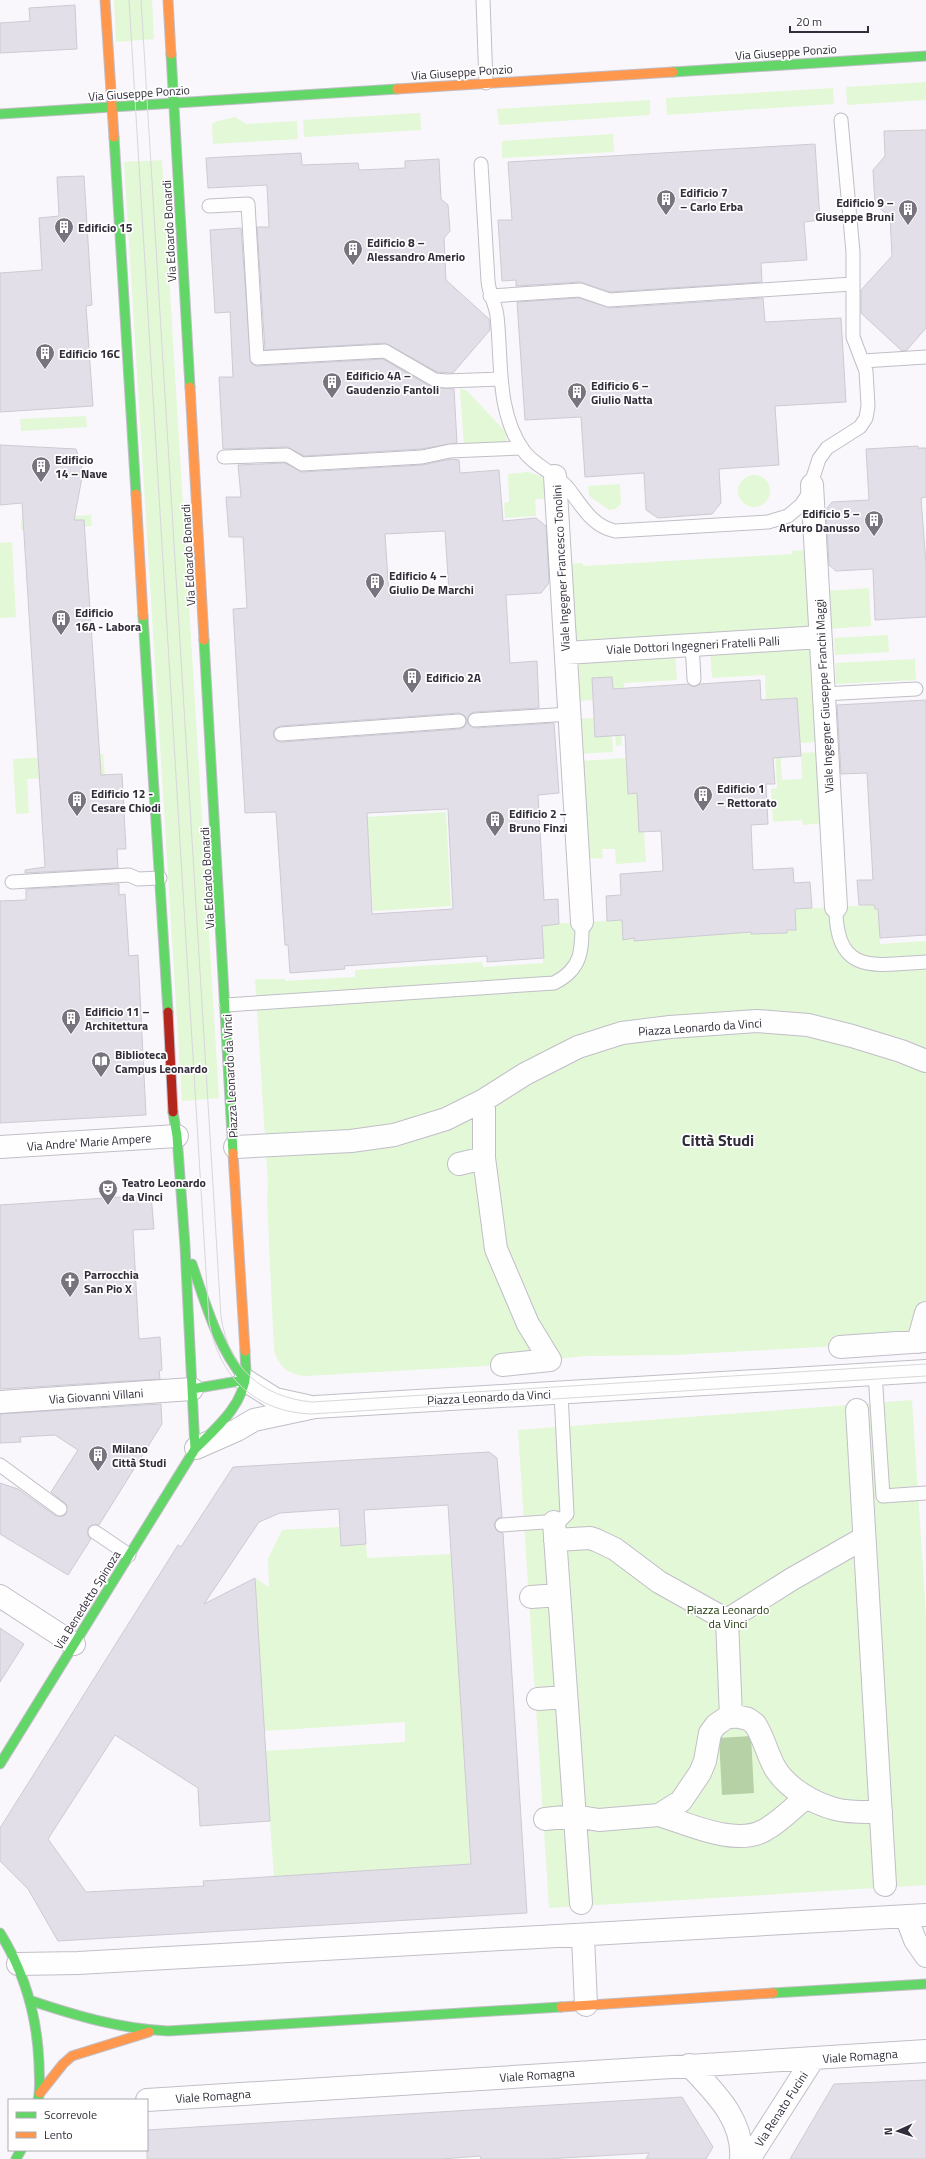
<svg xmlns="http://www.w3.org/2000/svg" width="926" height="2159" viewBox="0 0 926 2159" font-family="'Titillium Web',sans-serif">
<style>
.green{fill:#e3f8d6}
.water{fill:#b7d1a6}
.building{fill:#e2dfe8;stroke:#cecad3;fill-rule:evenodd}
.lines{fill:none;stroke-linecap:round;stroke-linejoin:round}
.lane-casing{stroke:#c1bec7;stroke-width:15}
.street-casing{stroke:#c1bec7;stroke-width:24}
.fast-casing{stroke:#c1bec7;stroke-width:11}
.slow-casing{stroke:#c1bec7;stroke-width:11}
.jam-casing{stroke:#c1bec7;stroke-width:11}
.lane{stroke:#fefeff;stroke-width:13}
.street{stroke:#fefeff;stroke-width:22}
.fast{stroke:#63d668;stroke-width:9}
.slow{stroke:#ff974d;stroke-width:9}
.jam{stroke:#b3261e;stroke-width:9}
.tram{stroke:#d8d7d9;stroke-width:1}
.labels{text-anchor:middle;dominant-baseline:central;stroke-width:3.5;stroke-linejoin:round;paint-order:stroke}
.street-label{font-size:12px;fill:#322d3a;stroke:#fff}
.poi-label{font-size:12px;font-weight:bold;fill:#322d3a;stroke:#fff;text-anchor:start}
.park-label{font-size:12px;fill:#253d10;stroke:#fff}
.district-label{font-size:16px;font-weight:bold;fill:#322d3a;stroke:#fff}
</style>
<rect width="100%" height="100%" fill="#f9f7fc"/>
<path class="green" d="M114,0H152L154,39L116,42Z
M926,82V100L847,105L846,87Z
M833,88L834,104L667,115L666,98Z
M650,100V115L499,125L497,109Z
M420,113L421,130L304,137L303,120Z
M235,117L246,124L297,121L298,139L213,144L212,124L218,121Z
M613,134L614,152L502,158V141Z
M162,160L219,1098L182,1101L124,162Z
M460,388L467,391L504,430L508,443L464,447Z
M86,416L87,427L21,431L20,419Z
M528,472L541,476L545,483L548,499H535L536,516L505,518L504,503L509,502L508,474Z
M738 491a16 16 0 1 1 32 0a16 16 0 1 1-32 0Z
M620,484L621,504L615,509L609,510L589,496L588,486Z
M91,515L92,526L21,530V519Z
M12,542L16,617L0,618V543Z
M807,550L812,632L574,646L569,564L583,563V566L792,554V551Z
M869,588L871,626L827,629L825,591Z
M888,635L889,652L835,655L834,638Z
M813,645L818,742L800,743L797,698L777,699L782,780L802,779L801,753L819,752L823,823L803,825L802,820L773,822L771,789L777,788L773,704H766L765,675L712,678L710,651Z
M675,653L677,680L624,683L626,713H620L622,745L616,746L612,677L592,678L593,700L577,701L575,659Z
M915,659L916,680L836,684L835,663Z
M594,718L595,737L612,736L613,752L580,754L578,719Z
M103,754L105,775L27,779L29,813L16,814L13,759Z
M626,758L628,794L637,793L644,832L646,862L616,864L615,849H602L603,858L586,859L580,761Z
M446,812L451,906L373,911L367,817Z
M874,905L875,909H878L880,944L926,941V1341L675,1355L585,1356L502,1365L304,1376C287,1373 279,1367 274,1350L267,1200L268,1185L255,979H285V981L355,977V970L482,962L483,967L543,963L542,926L551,924L622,920L623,939H634L635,941L751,932V934L786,933L787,930H796L795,909Z
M912,1400L926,1615V1885L549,1908L518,1430Z
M340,1527L341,1546L366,1544L367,1558L451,1554L471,1864L274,1877L265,1751L405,1742V1722L264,1731L255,1578L269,1587L268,1559L282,1530Z"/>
<path class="water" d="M751,1736L754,1793L722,1795L719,1738Z"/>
<path class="building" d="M75,5L77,49L0,53V23L30,21L29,8Z
M926,130V328L907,350L902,351L861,313V290L892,256L890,217L875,204L873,170L885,156L884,131Z
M815,144L820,220L804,222L807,260L761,263L762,282L610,292L580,282L516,286V280L502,281L498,220H512L508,162Z
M301,153L302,165L358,163L359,170L405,168V161L439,159L441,199L448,205L450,231L444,238L446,280L489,319L490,330L453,373L437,372L385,343L265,350L257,227H269L267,185L208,188L206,158Z
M84,176L92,305L86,306L93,406L0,412V273L42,270L39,218L59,216L57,177Z
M241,228L251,363L257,366L383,359L431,387L454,389L457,443L421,449L304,456L287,447L223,449L219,377H233L230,312L215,313L210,230Z
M579,298L610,308L763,298L765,322L841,318L846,402L775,406L779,465L719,469L721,503L712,514L658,518L646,510L644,473L585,477L581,417L525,420L517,302Z
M0,445L76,449L83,472L74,520H84L101,775L122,774L126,849H117L118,868L25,873V870L45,867L22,503L0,505Z
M918,446V448H926V497L921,498L926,564V617L875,620L873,569L836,571L829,565L826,509L832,502L869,500L866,449Z
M451,459L459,460L460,473L499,470L503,521L536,518L546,526L549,583L541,593L506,595L510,663L537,661L539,708L474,712L470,714L467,720L469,725L476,728L554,723L559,793L538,795L544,900L558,899L559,924L542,926L544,958L487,962V956L344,966L345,969L290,973L288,945H285L276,812L245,813L233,609L247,608L243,537H229L226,497H241L238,465L285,463L302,472L422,465ZM445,531L449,592L389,595L385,534ZM459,713L465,716L467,721L464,727L460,729L282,742L277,741L273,735L274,730L280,726ZM448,809L453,909L372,914L367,813Z
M612,677L613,689L688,684L694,687L700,684L760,680L761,700L797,698L801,756L773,758L775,784H766L768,824L751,825L753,870L793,868L794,883L810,882L812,908L795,909L796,930H787V933L751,934V932L634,941V938L623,940L622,920L607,921L606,896L621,895L620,874L663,871L661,831L639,832L637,793L628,794L625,735L595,737L592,678Z
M926,700V935L880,938L878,909H875L874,905H859L857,880H873L867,773L841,774L837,705Z
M119,884V895L125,894L129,956L138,955L146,1115L0,1123V901L26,900V889Z
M151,1195L154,1229L133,1230L139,1339L160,1337L162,1370L159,1371L160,1379L0,1389V1205Z
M161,1404L162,1424L99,1525H92L88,1528V1535L91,1539L68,1575L0,1534V1483L18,1489L56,1516H63L66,1514L67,1505L51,1492L78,1450L55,1435L20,1437L21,1442L0,1443V1414Z
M489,1452L497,1458L502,1517L497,1519L494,1525L496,1530L503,1533L527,1913L58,1941L28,1889L0,1861V1828L178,1545L181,1547L233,1467ZM448,1505L471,1864L203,1881L204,1886L86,1892L48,1839L115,1735L198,1788L200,1826L270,1821L255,1578L204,1604L259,1522L280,1513L339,1509L341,1546L366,1544L364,1510Z
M0,1628L24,1644L0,1682Z
M926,2080V2159H790L834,2084Z
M682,2097L713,2147L706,2159H646L649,2153L546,2159H481L480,2156L442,2159H147V2130Z"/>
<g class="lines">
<g class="lane-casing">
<path id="lane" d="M483,0L486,83
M481,164L488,281C489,294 496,305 497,316C502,361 496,411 523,450C534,466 554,472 567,487C581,504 591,526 615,531L768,522L788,516L801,505L807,496L819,459L827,448L860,427L866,418L868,406L866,371L853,337V252L841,120
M209,206L248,204L257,358L385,351L435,380L446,381L501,379
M490,296L580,290L609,300L852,284
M863,361L926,357
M224,457L287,455L302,464L422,457L450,451L522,448
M692,644L694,679
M823,694L916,689
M475,720L569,714
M281,734L459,721
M12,882L129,875L138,879L160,878
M836,907C835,976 875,965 926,962
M226,1005L554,983C582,969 582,951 582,922
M875,1373L883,1496L926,1493
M0,1465L60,1509
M502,1525L560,1521L567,1514L561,1393
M95,1532L129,1555"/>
</g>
<g class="street-casing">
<path id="street" d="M555,476L582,922
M812,485L836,907
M566,653L820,637
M484,1100V1158L496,1249L528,1324L550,1360L502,1365
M0,1147L177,1136
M235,1147L351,1141L394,1135L446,1119L484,1100L525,1074L578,1047L622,1033L670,1027L757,1021L808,1025L852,1036L901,1051L926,1061
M459,1164L484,1158
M918,1342L926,1313
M840,1347L926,1341
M245,1380L275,1399L307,1406
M0,1402L192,1389
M857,1410L885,1885
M196,1448L237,1430L254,1420L315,1407L926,1371
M554,1522L581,1903
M555,1540L590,1538L596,1540L615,1549L659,1582L727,1620L792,1579L864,1538
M0,1596L74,1644
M531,1597L559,1595
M727,1620L731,1717
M538,1699L566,1697
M659,1815C689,1824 734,1846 763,1831C779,1823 793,1808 806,1797
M545,1819L574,1816L599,1820L659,1815L681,1801L700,1773L705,1761L710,1733L716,1725L726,1718L736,1716L748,1719L755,1724C764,1738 767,1754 775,1768C787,1788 813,1803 835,1809C850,1813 866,1812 881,1812
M906,1916L915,1940L926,1956
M583,1936L586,2005
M18,1964L78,1963L926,1915
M689,2065C714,2092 744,2119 741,2159
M147,2100L926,2051
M749,2159L813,2059"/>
</g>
<g class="fast-casing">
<path id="fast" d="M171,54L190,387
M673,72L926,56
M0,114L397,89
M114,137L136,494
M143,616L168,1012
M204,640L233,1153
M173,1112L177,1136L185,1246L195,1449
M192,1264C206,1305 217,1346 245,1380
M192,1389L245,1380
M0,1764L195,1449C216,1428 244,1405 246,1373C246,1366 245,1358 245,1351
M0,1933C25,1973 37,2016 39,2063C39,2076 41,2088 38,2100
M773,1993L926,1984
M32,2001C77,2016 121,2029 168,2031L561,2007
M16,2159L21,2150"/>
</g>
<g class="slow-casing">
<path id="slow" d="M105,0L114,137
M168,0L171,54
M397,89L673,72
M190,387L204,640
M136,494L143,616
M233,1153L245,1351
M561,2007L773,1993
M40,2093L63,2064L72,2056L149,2032"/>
</g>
<g class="jam-casing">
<path id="jam" d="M168,1012L173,1112"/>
</g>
<use href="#lane" class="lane"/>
<use href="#street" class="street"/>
<use href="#fast" class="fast"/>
<use href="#slow" class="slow"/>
<use href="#jam" class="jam"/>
<path class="tram" d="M129,0L209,1321C218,1376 255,1412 311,1414L926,1376
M141,0L221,1317C229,1368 261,1397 312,1402L926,1364"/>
</g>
<defs>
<g id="building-pin" transform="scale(1)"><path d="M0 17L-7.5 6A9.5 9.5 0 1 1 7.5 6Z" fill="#78747e" stroke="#fff"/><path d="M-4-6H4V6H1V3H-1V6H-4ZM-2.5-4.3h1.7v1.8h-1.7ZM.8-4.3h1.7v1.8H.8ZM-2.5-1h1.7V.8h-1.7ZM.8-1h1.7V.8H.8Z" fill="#fff"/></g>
<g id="library-pin" transform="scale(1)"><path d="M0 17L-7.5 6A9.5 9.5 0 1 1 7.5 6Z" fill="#78747e" stroke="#fff"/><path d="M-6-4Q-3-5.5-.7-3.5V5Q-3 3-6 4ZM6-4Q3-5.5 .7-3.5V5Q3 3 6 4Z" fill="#fff"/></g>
<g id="theatre-pin" transform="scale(1)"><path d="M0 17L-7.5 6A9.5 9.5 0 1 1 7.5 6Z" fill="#78747e" stroke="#fff"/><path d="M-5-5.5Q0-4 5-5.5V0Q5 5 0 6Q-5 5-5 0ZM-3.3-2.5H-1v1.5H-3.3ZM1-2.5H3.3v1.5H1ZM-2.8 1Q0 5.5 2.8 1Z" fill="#fff"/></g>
<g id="church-pin" transform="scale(1)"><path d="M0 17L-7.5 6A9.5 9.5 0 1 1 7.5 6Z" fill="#78747e" stroke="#fff"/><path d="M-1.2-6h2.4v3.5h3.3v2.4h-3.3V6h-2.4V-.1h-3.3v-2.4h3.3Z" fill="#fff"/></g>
</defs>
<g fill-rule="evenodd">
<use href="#building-pin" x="666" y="199"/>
<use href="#building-pin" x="908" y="209"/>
<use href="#building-pin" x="64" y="227"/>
<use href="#building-pin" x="353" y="249"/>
<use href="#building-pin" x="45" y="353"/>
<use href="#building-pin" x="332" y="382"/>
<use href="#building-pin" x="577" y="392"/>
<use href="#building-pin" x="41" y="466"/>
<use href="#building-pin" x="874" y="520"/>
<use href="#building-pin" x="375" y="582"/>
<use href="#building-pin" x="61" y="619"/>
<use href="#building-pin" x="412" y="677"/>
<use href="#building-pin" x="703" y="795"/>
<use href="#building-pin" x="77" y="800"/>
<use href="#building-pin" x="495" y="820"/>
<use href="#building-pin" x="71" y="1018"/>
<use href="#library-pin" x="101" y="1061"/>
<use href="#theatre-pin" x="108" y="1189"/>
<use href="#church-pin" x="70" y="1281"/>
<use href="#building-pin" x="98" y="1455"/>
</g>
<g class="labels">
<g class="street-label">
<text transform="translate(786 52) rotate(-4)">Via Giuseppe Ponzio</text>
<text transform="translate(462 72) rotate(-4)">Via Giuseppe Ponzio</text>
<text transform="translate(139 93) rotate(-4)">Via Giuseppe Ponzio</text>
<text transform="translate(169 231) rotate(-93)">Via Edoardo Bonardi</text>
<text transform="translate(188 555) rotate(-93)">Via Edoardo Bonardi</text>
<text transform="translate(561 568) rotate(-93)">Viale Ingegner Francesco Tonolini</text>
<text transform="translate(693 645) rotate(-3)">Viale Dottori Ingegneri Fratelli Palli</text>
<text transform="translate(824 696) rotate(-93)">Viale Ingegner Giuseppe Franchi Maggi</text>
<text transform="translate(207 878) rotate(-93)">Via Edoardo Bonardi</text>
<text transform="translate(700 1027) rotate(-4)">Piazza Leonardo da Vinci</text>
<text transform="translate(230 1076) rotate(-93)">Piazza Leonardo da Vinci</text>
<text transform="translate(89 1142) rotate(-4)">Via Andre' Marie Ampere</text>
<text transform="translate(96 1396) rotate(-4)">Via Giovanni Villani</text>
<text transform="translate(489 1397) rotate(-3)">Piazza Leonardo da Vinci</text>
<text transform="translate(87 1600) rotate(-58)">Via Benedetto Spinoza</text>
<text transform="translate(860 2056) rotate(-4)">Viale Romagna</text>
<text transform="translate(537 2075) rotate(-4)">Viale Romagna</text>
<text transform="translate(213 2096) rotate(-4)">Viale Romagna</text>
<text transform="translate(781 2109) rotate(-57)">Via Renato Fucini</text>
</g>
<g class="poi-label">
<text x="680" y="192">Edificio 7<tspan x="680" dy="14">– Carlo Erba</tspan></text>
<text x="894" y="202" text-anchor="end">Edificio 9 –<tspan x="894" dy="14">Giuseppe Bruni</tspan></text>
<text x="78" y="227">Edificio 15</text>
<text x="367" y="242">Edificio 8 –<tspan x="367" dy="14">Alessandro Amerio</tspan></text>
<text x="59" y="353">Edificio 16C</text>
<text x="346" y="375">Edificio 4A –<tspan x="346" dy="14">Gaudenzio Fantoli</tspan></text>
<text x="591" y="385">Edificio 6 –<tspan x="591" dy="14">Giulio Natta</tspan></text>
<text x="55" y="459">Edificio<tspan x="55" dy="14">14 – Nave</tspan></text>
<text x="860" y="513" text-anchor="end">Edificio 5 –<tspan x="860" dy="14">Arturo Danusso</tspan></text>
<text x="389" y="575">Edificio 4 –<tspan x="389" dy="14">Giulio De Marchi</tspan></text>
<text x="75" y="612">Edificio<tspan x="75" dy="14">16A - Labora</tspan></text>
<text x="426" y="677">Edificio 2A</text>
<text x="717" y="788">Edificio 1<tspan x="717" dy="14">– Rettorato</tspan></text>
<text x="91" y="793">Edificio 12 -<tspan x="91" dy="14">Cesare Chiodi</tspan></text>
<text x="509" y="813">Edificio 2 –<tspan x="509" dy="14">Bruno Finzi</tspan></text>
<text x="85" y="1011">Edificio 11 –<tspan x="85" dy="14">Architettura</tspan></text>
<text x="115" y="1054">Biblioteca<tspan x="115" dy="14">Campus Leonardo</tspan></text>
<text x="122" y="1182">Teatro Leonardo<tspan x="122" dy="14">da Vinci</tspan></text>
<text x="84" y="1274">Parrocchia<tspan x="84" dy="14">San Pio X</tspan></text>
<text x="112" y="1448">Milano<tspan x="112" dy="14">Città Studi</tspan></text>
</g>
<g class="park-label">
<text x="728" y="1609">Piazza Leonardo<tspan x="728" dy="14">da Vinci</tspan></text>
</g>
<g class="district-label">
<text x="718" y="1140">Città Studi</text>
</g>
</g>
<rect x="8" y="2099" width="140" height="52" fill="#ffffff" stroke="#adabb0"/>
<rect x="16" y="2112" width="20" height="6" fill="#63d668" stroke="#adabb0"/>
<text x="44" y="2119" font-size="12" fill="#322d3a">Scorrevole</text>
<rect x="16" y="2132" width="20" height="6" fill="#ff974d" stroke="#adabb0"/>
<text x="44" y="2139" font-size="12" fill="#322d3a">Lento</text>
<g transform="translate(898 2131) rotate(267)" stroke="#ffffff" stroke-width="3" paint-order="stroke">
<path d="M0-3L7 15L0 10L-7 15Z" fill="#322d3a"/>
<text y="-6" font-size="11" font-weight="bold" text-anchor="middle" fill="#322d3a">N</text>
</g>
<path d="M790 26v6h78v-6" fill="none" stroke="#322d3a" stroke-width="2"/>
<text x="796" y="26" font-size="12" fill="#322d3a" stroke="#ffffff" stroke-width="3" paint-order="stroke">20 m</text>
</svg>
